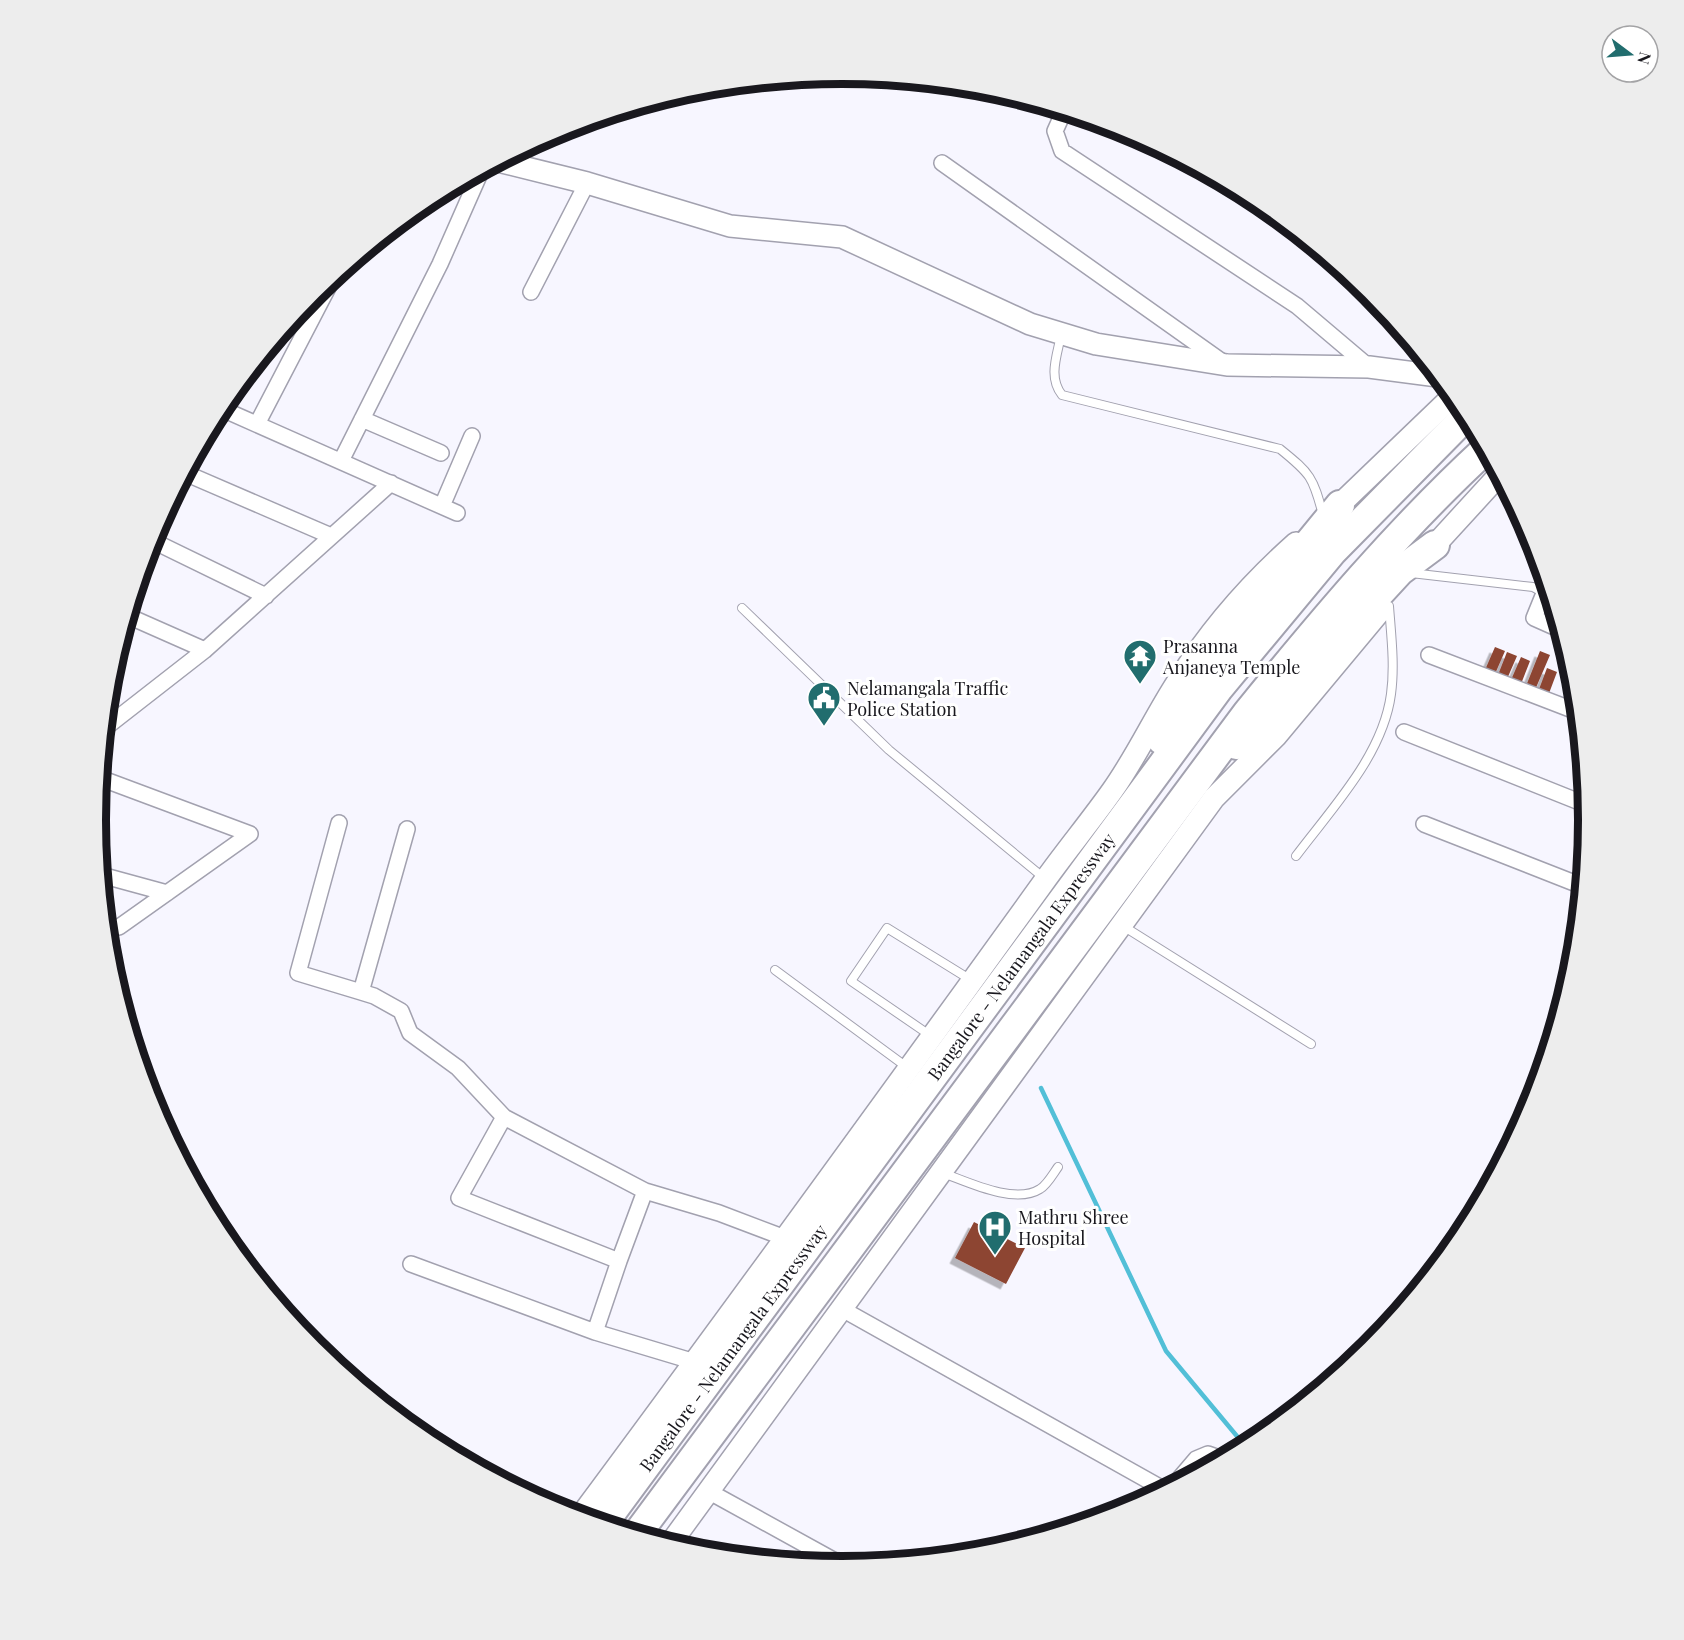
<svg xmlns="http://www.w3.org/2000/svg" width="1684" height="1640" viewBox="0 0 1684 1640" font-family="'Playfair Display',serif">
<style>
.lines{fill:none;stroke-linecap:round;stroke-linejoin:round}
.stream{stroke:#52bfd7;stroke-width:4.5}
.building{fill:#8d4431;filter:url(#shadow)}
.lane-casing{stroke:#a2a1af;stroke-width:10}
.street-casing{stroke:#a2a1af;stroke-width:18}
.secondary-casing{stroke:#a2a1af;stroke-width:24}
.highway-casing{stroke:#a2a1af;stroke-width:32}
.lane{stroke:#fff;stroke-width:8}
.street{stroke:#fff;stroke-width:15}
.secondary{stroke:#fff;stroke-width:21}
.highway{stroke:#fff;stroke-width:28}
.labels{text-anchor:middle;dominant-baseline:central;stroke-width:6;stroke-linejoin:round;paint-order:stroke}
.poi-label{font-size:18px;fill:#19181e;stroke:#fff;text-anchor:start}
.street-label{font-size:18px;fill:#19181e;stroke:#fff}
.rim{fill:none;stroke:#19181e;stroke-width:8}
</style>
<defs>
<filter id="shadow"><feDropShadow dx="-5.5" dy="5.5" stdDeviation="0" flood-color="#0004"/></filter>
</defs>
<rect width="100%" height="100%" fill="#f7f6ff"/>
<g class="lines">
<path class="stream" d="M1041,1088L1166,1351L1246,1447"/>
</g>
<path class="building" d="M1495,647L1505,651L1495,674L1485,670Z
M1540,651L1550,655L1535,690L1526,686Z
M1507,652L1517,656L1507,679L1498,675Z
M1521,657L1530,661L1521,684L1511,680Z
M1547,668L1557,672L1548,696L1538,692Z
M974,1222L1025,1248L1006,1284L955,1258Z"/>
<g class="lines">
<g class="lane-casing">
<path id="lane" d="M1061,335C1057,356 1048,377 1062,395L1280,449C1311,474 1313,477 1323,515
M1411,573L1533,587L1544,593
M742,608L889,750L1044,878
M1296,856C1332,808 1383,755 1391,694C1395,665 1391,634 1389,606
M1123,926L1311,1044
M775,970L908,1068
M931,1036L851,981L887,928L971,980
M943,1173C968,1182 1015,1205 1040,1189C1047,1185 1053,1174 1058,1167"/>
</g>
<g class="street-casing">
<path id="street" d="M1064,111L1055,131L1062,151L1297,306L1369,367
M942,163L1224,363
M531,292L587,183
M220,408L457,513
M362,419L441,453
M257,424L334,276
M341,461L440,264L481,171
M185,473L331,536
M442,506L472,436
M151,540L266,596
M1547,586L1534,618L1561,630
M128,616L205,650
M1429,655L1578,712
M105,728L205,650L391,483
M1404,732L1587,805
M100,778L250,834L119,927
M339,823L298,973L361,992
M1424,824L1582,886
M407,829L361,992L374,996L401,1011L410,1033L458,1068L504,1117L645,1191L719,1213L785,1238
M101,875L167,893
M504,1117L459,1198L619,1261
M411,1264L595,1332L695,1362
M842,1309L1165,1490
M595,1332L619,1261L645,1191
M1173,1486L1196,1459L1208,1454L1222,1459
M708,1491L844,1566"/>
</g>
<g class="secondary-casing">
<path id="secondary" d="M498,161L587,183L730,226L842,237L1030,324L1096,344L1227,365L1369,367L1438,376
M1329,515L1454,395
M1425,556L1500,474
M580,1517C736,1307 890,1095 1043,883C1065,852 1090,822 1112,791C1137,756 1155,716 1178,681C1210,630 1251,583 1296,543
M670,1544L1214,798L1276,736L1381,610"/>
</g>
<g class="highway-casing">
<g id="highway">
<path d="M1162,740L1192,688L1216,656L1340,505"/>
<path d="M1237,745L1258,730L1284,704L1329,648L1400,571L1435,545"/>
<path id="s1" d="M603,1524L1219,688L1332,552L1468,414"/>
<path d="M637,1534L1247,713C1322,621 1398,530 1486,449"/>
</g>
</g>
<use href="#lane" class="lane"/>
<use href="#street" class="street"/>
<use href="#secondary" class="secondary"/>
<use href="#highway" class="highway"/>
</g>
<defs>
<g id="temple-pin" transform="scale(1.725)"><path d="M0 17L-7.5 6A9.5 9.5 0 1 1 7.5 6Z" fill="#216d6e" stroke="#fff"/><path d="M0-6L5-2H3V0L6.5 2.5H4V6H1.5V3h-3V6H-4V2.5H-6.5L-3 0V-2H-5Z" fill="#fff"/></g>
<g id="civic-pin" transform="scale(1.725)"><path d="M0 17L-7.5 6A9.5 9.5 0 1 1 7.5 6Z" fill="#216d6e" stroke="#fff"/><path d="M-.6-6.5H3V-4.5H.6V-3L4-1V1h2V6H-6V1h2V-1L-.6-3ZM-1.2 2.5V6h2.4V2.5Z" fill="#fff"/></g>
<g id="hospital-pin" transform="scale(1.725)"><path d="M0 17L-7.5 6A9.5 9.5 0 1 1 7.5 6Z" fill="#216d6e" stroke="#fff"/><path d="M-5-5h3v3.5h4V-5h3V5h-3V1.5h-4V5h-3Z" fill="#fff"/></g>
</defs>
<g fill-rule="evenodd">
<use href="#temple-pin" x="1140" y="656"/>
<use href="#civic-pin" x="824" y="698"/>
<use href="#hospital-pin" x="995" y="1227"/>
</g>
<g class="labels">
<g class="poi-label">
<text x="1163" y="646">Prasanna<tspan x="1163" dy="21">Anjaneya Temple</tspan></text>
<text x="847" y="688">Nelamangala Traffic<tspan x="847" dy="21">Police Station</tspan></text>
<text x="1018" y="1217">Mathru Shree<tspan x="1018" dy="21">Hospital</tspan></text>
</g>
<g class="street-label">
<text stroke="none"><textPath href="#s1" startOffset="705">Bangalore - Nelamangala Expressway</textPath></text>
<text stroke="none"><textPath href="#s1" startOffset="219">Bangalore - Nelamangala Expressway</textPath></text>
</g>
</g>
<path d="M0 0H1684V1640H0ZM106 820a736 736 0 1 1 1472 0a736 736 0 1 1-1472 0Z" fill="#ededed" fill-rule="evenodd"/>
<path class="rim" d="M106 820a736 736 0 1 1 1472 0a736 736 0 1 1-1472 0Z"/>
<g transform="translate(1630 54) rotate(106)"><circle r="28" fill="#ffffff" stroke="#a3a3a5" stroke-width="1.5"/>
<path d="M0-4.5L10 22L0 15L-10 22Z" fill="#216d6e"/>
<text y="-9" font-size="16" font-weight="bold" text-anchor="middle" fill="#19181e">N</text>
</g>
</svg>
